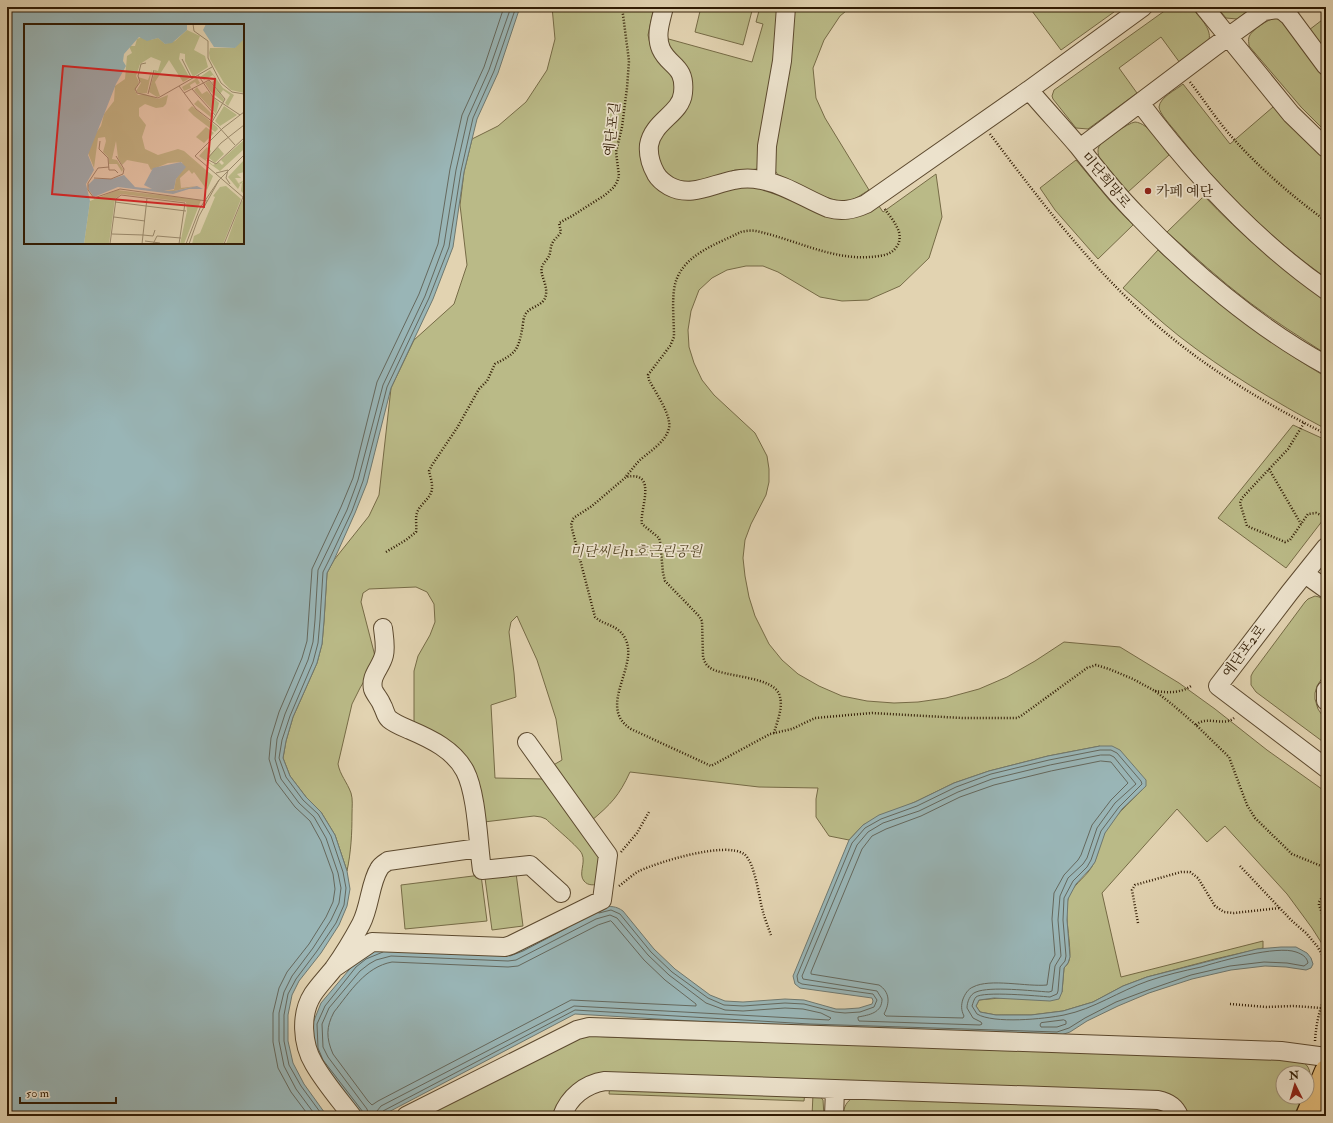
<svg xmlns="http://www.w3.org/2000/svg" width="1333" height="1123" viewBox="0 0 1333 1123" font-family="'IM FELL Double Pica','Noto Serif KR',serif">
<style>
.green{fill:#baba87;stroke:#766b46}
.water{fill:#99b5b6;stroke:#6f786f;fill-rule:evenodd}
.lines{fill:none;stroke-linecap:round;stroke-linejoin:round}
.shore{stroke:#65685d;stroke-width:1}
.minor-casing{stroke:#5d4a2f;stroke-width:20}
.major-casing{stroke:#311c04;stroke-width:24}
.path{stroke:#311c04;stroke-width:2.5;stroke-dasharray:1 2;stroke-linecap:butt}
.minor{stroke:#ece2cc;stroke-width:18}
.major{stroke:#e1ba78;stroke-width:22}
.poi-dot{fill:#8f2418;stroke:#ece2cc;stroke-width:1.5}
.labels{text-anchor:middle;dominant-baseline:central;stroke-width:3.5;stroke-linejoin:round;paint-order:stroke}
.street-label{font-size:14px;fill:#311c04;stroke:#ece2cc}
.poi-label{font-size:14px;fill:#311c04;stroke:#ece2cc;text-anchor:start}
.park-label{font-size:14px;font-style:italic;fill:#5a4b2b;stroke:#ece2cc}
.inset-road{fill:none;stroke:#9b8a6c;stroke-width:1}
.view{fill:#d62828;fill-opacity:0.15;stroke:#d62828;stroke-width:2}
.inset-edge{fill:none;stroke:#311c04;stroke-width:2}
</style>
<rect width="100%" height="100%" fill="#e2d3b1"/>
<filter id="stains"><feTurbulence type="fractalNoise" baseFrequency=".005" numOctaves="4"/><feColorMatrix values="0 0 0 0 .2 0 0 0 0 .09 0 0 0 0 .02 0 0 0 .5 -.17"/></filter>
<radialGradient id="worn" r=".72"><stop offset=".6" stop-color="#630" stop-opacity="0"/><stop offset="1" stop-color="#630" stop-opacity=".3"/></radialGradient>
<path class="green" d="M552,7H654L648,35L650,44L676,81L675,92L672,101L654,117L648,127L659,187L738,183L872,210L879,206L883,212L936,174L942,217L929,258L900,286L868,300L842,301L820,297L778,272L763,266H746L727,270L712,278L699,290L691,311L688,330L689,347L694,363L702,380L714,395L755,433L767,456L769,469V482L766,495L751,524L745,540L743,558L745,576L749,597L755,616L769,644L782,660L798,674L819,686L842,696L867,701L894,703L918,702L946,698L979,689L1007,677L1035,661L1064,642L1120,647L1179,683L1215,709L1267,750L1326,792V950L1312,928L1287,894L1225,826L1207,842L1177,809L1102,893L1121,977L1263,941V948L1215,959L1147,977L1123,986L1093,1002L1063,1011L1031,1015H996L980,1012L976,1006L979,1000L1062,992L1064,968C1066,966 1067,965 1068,963C1074,954 1063,915 1068,899C1071,886 1084,879 1091,868C1098,858 1099,845 1104,834C1111,819 1130,802 1142,790L1100,746L1048,756L989,771L954,783L915,802L863,825L849,840L829,836L816,817V799L818,788L759,787L630,772C619,796 611,804 591,821L550,767L562,760L556,719L537,660L517,616L511,622L509,632L514,673L516,697L491,705L495,778L545,779L602,856L599,884C594,885 588,886 584,881C578,874 586,863 582,854C580,848 553,826 546,819L541,817L534,816L484,822L475,778L414,725V671L418,656L430,635L435,622L434,604L427,592L416,587L369,589L363,593L361,602L375,656L373,666L360,688L352,704L338,764C340,775 347,782 351,793C353,799 352,807 352,814C352,834 351,852 347,871L335,835L321,812L306,797L290,776L283,758L286,741L293,717L317,663L322,644L324,621L327,573L334,560L369,516L379,495L391,388L414,340L454,304L467,265L460,205L464,172L472,139L498,126L526,102L547,70L555,39Z
M701,7H753L743,45L695,32Z
M760,7H780L760,164L757,169L749,170H735L703,181L688,184L668,178L656,161L657,140L684,111L671,53L665,38L752,62L763,24L756,22Z
M795,7H851L840,16L824,40L813,68L816,98L825,118L869,190C862,194 855,200 847,201C830,203 794,183 778,175L774,169L772,154L793,27Z
M1029,7H1110L1114,12L1061,50Z
M1170,7H1191C1198,16 1212,28 1209,40L1180,63L1161,37L1119,68L1137,93L1088,129L1076,128L1053,99L1052,96L1054,90Z
M1217,7H1253L1237,19L1226,18Z
M1326,17V52L1309,30Z
M1275,18L1282,20L1326,79V132L1301,107L1249,46C1249,43 1248,40 1249,37C1251,30 1269,19 1275,18Z
M1183,84L1230,144L1273,107L1306,140L1326,158V278C1269,237 1219,188 1176,132C1172,127 1159,113 1159,107C1160,97 1176,90 1183,84Z
M1135,122C1149,123 1161,145 1169,155L1128,192L1099,157C1098,153 1097,149 1100,145C1105,139 1128,123 1135,122Z
M1076,160L1111,202L1133,225L1098,259L1055,210L1040,188Z
M1204,196C1241,235 1282,270 1326,300V354C1300,337 1274,321 1249,302C1220,280 1194,256 1167,232Z
M1158,250C1210,298 1265,341 1326,377V429C1275,402 1224,371 1179,336C1160,321 1142,304 1123,288Z
M1293,425L1326,440V516L1286,568L1218,518Z
M1315,596L1319,597L1326,601V672L1317,686L1315,693V699L1318,709L1322,715L1326,720V744L1256,692L1251,685V676L1253,672L1305,602L1308,599Z
M516,873L523,926L492,930L485,878Z
M481,875L487,921L405,929L401,885Z
M590,1036L650,1039L1287,1057C1292,1058 1299,1059 1303,1062C1312,1068 1311,1078 1307,1086V1073H1283V1097H1302L1294,1116H1187L1184,1110L603,1074L556,1116H421L566,1042Z
M610,1085L805,1092L804,1101L609,1094Z
M813,1094L819,1095L823,1100L824,1116H812Z
M855,1096L1158,1104L1173,1116H969L859,1112L858,1116H843C844,1106 846,1102 855,1096Z"/>
<path class="water" d="M7,7H520L498,73L477,119L464,172L453,247L433,299L391,388L367,483L355,513L334,560L327,573L324,621L322,644L317,663L293,717L286,741L283,758L290,776L306,797L321,812L335,835L347,871L350,889L347,906L339,925L321,953L299,981L292,995L288,1015V1041L293,1063L304,1084L327,1116H7ZM25,25H243V243H25Z
M1100,746H1112L1120,750L1146,780V786L1122,809L1105,833L1095,862L1090,869L1076,884L1068,899L1067,920L1070,957L1068,963L1064,968L1062,992L1059,999L1050,1001L994,998L979,1000L976,1006L980,1012L996,1015H1031L1063,1011L1093,1002L1123,986L1147,977L1257,949L1281,947H1296L1307,953L1311,958L1313,964L1311,968L1306,970L1286,967L1265,966L1231,970L1192,979L1149,993L1118,1006L1087,1021L1070,1032L1058,1036L810,1028L575,1014L381,1116H361L320,1062L314,1049L313,1023L321,1003L354,964L373,952L381,949L509,952L602,907C611,906 616,906 623,911L654,949L675,969L710,995L725,1001L743,1002L785,999L804,1000L836,1009H845L859,1008L872,1004L873,1001L872,998L800,988L795,984L793,976L849,840L863,825L879,815L915,802L954,783L989,771L1048,756Z"/>
<g class="lines">
<path class="shore" d="M1101,755H1110L1114,757L1136,784L1115,803L1097,828L1087,858L1083,864L1068,878L1060,896L1058,920L1061,956L1055,966L1052,991L1049,992C1032,991 990,986 976,992C970,994 967,1002 967,1008L973,1018L981,1022L982,1024L980,1025L859,1021L858,1019V1017C869,1015 882,1013 882,999L877,991L803,979L802,976L857,845L868,832L883,823L919,811L958,792L992,779L1050,765Z
M1101,761L1111,762L1128,783L1111,800L1092,825L1081,855L1078,860L1064,875L1054,893L1052,919L1055,955L1050,964L1047,985C1027,987 990,978 973,987C968,989 965,994 963,999C961,1005 961,1010 964,1016L963,1018L886,1016L884,1014C890,1003 890,992 879,985L811,974V972L862,849L872,836L886,829L921,816L960,797L994,785L1051,771Z
M611,921L613,923L644,960L665,980L696,1004V1006L571,1000L378,1101L372,1105L368,1101L333,1054C326,1038 326,1027 334,1012C350,992 365,967 392,962L508,967L518,966L598,925Z
M510,956L523,951L567,928
M1064,1020L1066,1021V1024L1057,1027H1041L1040,1025L1041,1023Z
M309,1116L291,1092L278,1068L273,1042V1013L279,988L287,972L309,944L326,917L333,902L335,889L333,874L321,841L310,821L295,807L276,782L269,759L271,738L279,712L302,658L307,641L312,569L341,507L353,478L377,382L419,294L438,244L450,169L462,115L484,67L504,7
M316,1116L296,1089L284,1066L279,1041V1013L284,992L292,976L313,948L331,920L339,903L341,888L338,873L326,838L314,817L299,803L281,779L275,759L277,739L285,714L308,660L313,642L315,620L318,570L347,510L358,480L383,385L425,296L444,245L456,170L468,117L489,70L511,7
M323,1116L301,1086L289,1065L284,1041V1015L288,994L296,979L317,951L336,923L344,905L346,888L343,872L331,836L318,814L303,800L286,777L279,758L282,740L290,716L313,662L318,643L320,620L323,572L330,558L352,511L363,481L387,387L429,298L449,247L461,171L473,118L494,71L516,7
M364,1116L363,1112L323,1060L318,1048L317,1024L325,1006L356,967L366,959L383,952
M369,1116L367,1109L328,1057L323,1047L322,1024L329,1008L360,971L369,964L376,960L391,956L508,961L516,960L596,919L610,915L617,918L648,955L669,975L706,1003L725,1010L743,1011L785,1008L803,1009L821,1013L831,1018L829,1020L811,1019L574,1006L381,1106L377,1111L376,1116
M381,1116V1113L383,1111L575,1010L810,1024L1057,1032L1069,1028L1085,1018L1116,1002L1148,990L1191,975L1230,966L1264,962L1287,963L1304,966L1308,963C1307,957 1302,954 1296,952C1277,945 1221,961 1201,967C1183,971 1165,975 1148,981C1119,991 1094,1009 1064,1015C1044,1019 994,1024 977,1014L972,1006C973,1003 974,999 976,997C983,991 1038,996 1050,997L1057,994L1058,991L1060,967L1065,961L1066,956L1063,920L1064,898L1073,881L1087,867L1091,860L1101,831L1119,807L1142,784L1141,781L1117,753L1111,750H1100L1049,760L991,774L956,787L917,806L881,819L865,828L852,843L797,976L798,982L802,984L873,994L877,1000L874,1007L860,1012L845,1013L835,1012L804,1004L785,1003L743,1006L724,1005L708,998L672,972L651,952L620,914L611,910L599,913"/>
<g class="minor-casing">
<path id="minor" d="M664,7C661,20 655,35 661,49C669,67 686,65 683,93C681,114 653,121 649,145C648,155 651,165 656,174C659,179 664,183 669,186C691,198 712,184 734,180C743,178 752,178 761,180C784,184 806,199 828,208C842,212 853,210 866,204L1029,90
M1143,7L1029,90C1045,109 1062,127 1079,147C1097,170 1115,193 1136,214C1189,270 1258,328 1326,365
M1204,7L1291,114L1326,148
M1140,103C1193,173 1253,239 1326,290
M1080,148L1214,47L1264,11L1277,9L1283,11L1289,16L1326,66
M766,181L767,146L782,61L786,7
M1326,547L1290,592L1218,686L1326,768
M1305,574L1326,589
M383,628C384,637 386,647 384,655C381,668 370,675 373,689C375,695 380,699 382,705C385,710 385,715 389,719C395,724 403,727 410,730C431,739 454,750 465,771C477,794 478,843 482,870L530,865L561,893
M1326,690V701
M334,968L372,942L505,947L511,945L602,900L608,855L527,742
M352,1116C339,1099 325,1083 314,1064C302,1044 300,1014 313,994C319,985 327,977 334,968C344,954 353,939 361,924C370,907 370,883 379,869C381,865 385,863 388,861L479,848
M406,1116L577,1030L589,1027L1281,1051L1326,1057
M562,1116C569,1097 585,1084 605,1081L1158,1100C1168,1102 1175,1106 1179,1116
M834,1116L835,1090"/>
</g>
<g class="major-casing">
<path id="major" d="M1307,1116L1326,1071"/>
</g>
<path class="path" d="M1190,82C1204,100 1216,119 1231,136C1258,167 1293,197 1326,221
M990,134C1045,207 1100,280 1172,338C1219,376 1272,407 1326,434
M1304,423L1288,449L1242,498L1240,503L1247,526L1285,542L1290,540L1308,514L1316,513L1326,517
M1269,469L1301,524
M626,476C631,471 635,465 640,460C650,451 672,438 669,422C668,411 655,391 649,380L648,375L670,346L674,337C674,321 672,305 674,290C678,256 715,245 741,232C746,231 751,230 756,231C798,240 836,263 879,256C886,255 893,253 897,246C900,242 900,237 899,232C896,223 889,215 884,208
M386,552L406,540L416,532C417,526 415,518 417,513C420,503 433,498 432,486C432,481 430,476 429,471L432,465L457,428L479,389L487,381L495,364C514,354 518,352 522,330C523,326 523,319 525,315C529,307 539,307 544,300C551,288 539,276 542,267C543,263 547,260 549,256C551,252 550,246 553,242C555,238 559,236 561,232L559,223L572,216L605,195L614,187L617,182L619,176L616,152L622,127L627,88L629,61L622,7
M1155,691C1168,693 1181,693 1191,686
M1196,725C1206,715 1224,727 1234,718
M774,733C777,722 783,708 780,697C776,675 722,678 709,667C705,664 704,660 703,656L702,621L699,616L665,581L663,573L660,541L659,538L642,524C639,510 659,470 626,477L592,506L575,517L573,519L571,525L595,617C605,626 617,624 625,638C640,666 596,707 631,729L711,766L770,734L792,729L815,718L872,713L962,718H1017L1021,716L1087,668L1096,665L1109,669L1133,679L1155,691L1173,705L1196,725L1229,757L1247,805L1255,818L1292,854L1326,868
M621,852L637,833L649,812
M1240,866L1291,920L1306,933L1317,946L1326,961
M619,886C626,881 632,875 639,871C659,862 725,841 744,854C755,862 759,898 763,912C765,919 768,927 771,935
M1326,891L1319,902V905L1326,924
M1138,923L1132,890L1135,885L1181,872H1190L1198,878L1215,906L1224,912L1234,913L1280,908
M1230,1004L1266,1007L1294,1006L1321,1008
M1315,1041C1316,1025 1319,1010 1326,994"/>
<use href="#minor" class="minor"/>
<use href="#major" class="major"/>
</g>
<circle class="poi-dot" cx="1148" cy="191" r="4"/>
<g class="labels">
<g class="street-label">
<text transform="translate(612 129) rotate(-83)">예단포길</text>
<text transform="translate(1106 180) rotate(50)">미단희망로</text>
<text transform="translate(1244 651) rotate(-53)">예단포2로</text>
</g>
<g class="poi-label">
<text x="1156" y="191">카페 예단</text>
</g>
<g class="park-label">
<text x="636" y="551">미단씨티11호근린공원</text>
</g>
</g>
<g transform="translate(24 24)">
<rect width="220" height="220" fill="#e2d3b1"/>
<path d="M220,0L217,16L220,15V69L207,66L200,59L186,35L185,29L186,24H211ZM163,6L176,12L170,26L181,32L184,43L169,53L161,37V30L156,29L155,35L166,54L159,58L145,36L131,58L136,72L133,73L125,68L131,46L134,47L137,37L127,33L116,40L112,52L115,58L111,67L114,71L121,70L134,75L144,71L142,80L139,83L132,84L121,80L115,84V92L122,101L118,113L121,125L134,131L154,125L160,127L189,152L183,166L170,148L168,150L165,146L156,154L157,164L173,162L150,167H140L150,166L152,155L159,145L158,138L144,139L127,146L124,140L103,136L98,141L94,134L92,117L88,135L93,136L99,145L98,148L93,140H85L84,133L79,128L82,117L81,113L74,114L70,144L64,129L71,110L77,102L80,90L90,77L91,62L101,55L103,32L108,29L105,22H111L113,15L118,13L126,16L134,14L141,20L151,17ZM128,45L123,69L116,70L112,67L117,59L114,53L124,56ZM186,46L199,64L210,71L204,82L201,79L206,71L199,66L196,70L188,58L192,56L189,51L180,56L176,53ZM173,54L176,59L173,61L171,58L166,61L167,64L160,67L158,63ZM185,57L200,75L199,78L186,67L181,59ZM173,63L178,70L183,67L195,79L192,90L170,66ZM174,76L190,92L189,95L170,80ZM168,82L193,103L194,105L191,108L170,92L164,86ZM200,82L213,91L196,102L191,97ZM182,103L190,109L180,119L172,113ZM220,116V125L196,147L175,132L183,123L187,127L182,136L189,141L195,138L198,141L200,139L197,136ZM194,123L200,130L191,139L184,133ZM220,136V148L213,150L217,154H211L215,159L220,156L218,159L220,158V170L217,167L218,159L216,160L210,154L216,161L214,165L204,153ZM202,162L217,175L199,220H168L170,212L176,209L191,173L189,172L196,163ZM93,166L177,176L160,220H156L163,187L162,178L97,170L91,175L85,220H60L66,177ZM218,176L220,179V220H202Z" fill="#baba87"/>
<path d="M0,0H163V6L148,19L141,20L134,14L123,17L115,13L100,30L99,37L102,42L92,60L64,131L70,146L62,160L66,177L60,220H0ZM182,0H220V15L211,24L190,23L179,6ZM157,138L162,143L152,155L150,165L140,167H150L173,162L179,165H165L149,170L94,163L70,173L65,166L64,161L70,155H88L100,151L111,163L128,165L120,161L129,144Z" fill="#99b5b6"/>
<path class="inset-road" d="M169,0L170,7L184,17V34L197,59L208,68L220,70M158,35L168,55M122,39L117,40L114,52L116,58L111,65L113,69L134,74L155,62M188,43L155,62L172,85L194,102L211,121M174,51L189,73L216,91M168,65L192,92M160,69L185,56L201,75L188,98M124,70L130,46M220,88L199,104L171,132L220,174M220,101L197,119L183,135L192,140L220,114M76,117L75,125L84,134L85,146H91L94,149M85,143L74,144L64,159V166L70,174L96,165L183,177M192,149L204,146L202,154L206,160M70,154L87,155L99,150L100,145L92,132M91,178L122,182M122,182L162,187M90,193L121,197M88,210L119,211M119,211L129,212L131,206M121,217L136,219M86,220L92,175L97,171L161,179L155,220M118,220L123,174M129,220L133,212L157,214M162,220L176,184L195,156M165,220L175,192L195,156L220,131M200,220L219,173"/>
<path class="view" d="M39,42L191,55L180,183L28,170Z"/>
<rect width="220" height="220" class="inset-edge"/>
</g>
<rect width="1333" height="1123" fill="none" stroke="#e2d3b1" stroke-width="24"/>
<rect x="8" y="8" width="1317" height="1107" fill="none" stroke="#311c04" stroke-width="2"/>
<rect x="12" y="12" width="1309" height="1099" fill="none" stroke="#311c04"/>
<g transform="translate(1295 1085) rotate(355)"><circle r="19" fill="#ece2cc" stroke="#a1937c"/>
<path d="M0-3L7 15L0 10L-7 15Z" fill="#8f2418"/>
<text y="-6" font-size="11" font-weight="bold" text-anchor="middle" fill="#311c04">N</text>
</g>
<path d="M20 1097v6h96v-6" fill="none" stroke="#311c04" stroke-width="2"/>
<text x="26" y="1097" font-size="12" fill="#311c04" stroke="#ece2cc" stroke-width="3" paint-order="stroke">50 m</text>
<rect width="100%" height="100%" filter="url(#stains)"/>
<rect width="100%" height="100%" fill="url(#worn)"/>
</svg>
